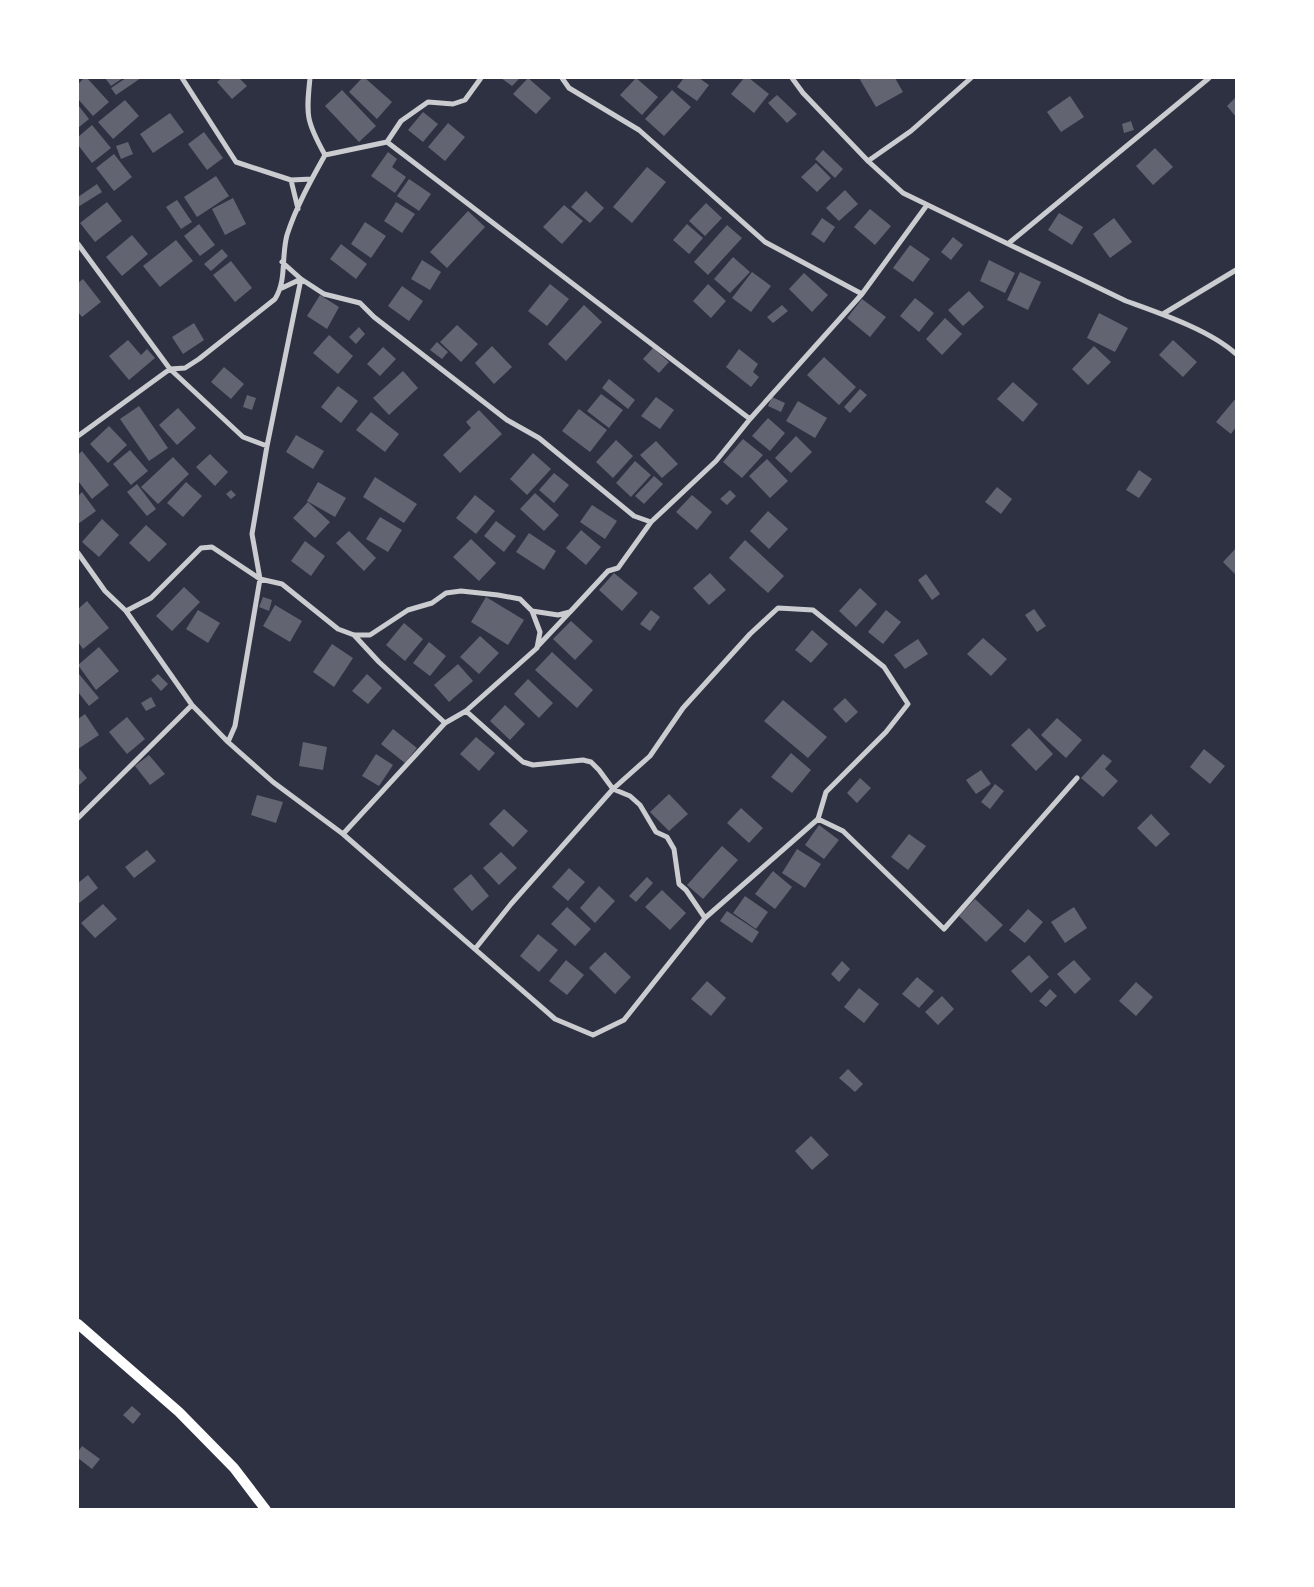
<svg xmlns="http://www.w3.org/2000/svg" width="1314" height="1587" viewBox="0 0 1314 1587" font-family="Inter,sans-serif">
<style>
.building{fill:#626471}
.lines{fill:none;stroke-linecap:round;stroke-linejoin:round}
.minor{stroke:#caccd0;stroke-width:5}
.primary{stroke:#fff;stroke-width:10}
</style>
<rect width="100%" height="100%" fill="#2d3142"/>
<path class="building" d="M84,78H87L109,102L93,116L78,99V84Z
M105,78H123L111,86Z
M126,78H141L116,95L111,88Z
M222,78H239L247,86L232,99L217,82Z
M362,78H365L392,102L377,119L349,92Z
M501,78H520L512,86Z
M528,78L551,98L536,114L513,94Z
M636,78L658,97L642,115L620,95Z
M684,78H699L709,85L697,101L677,87Z
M744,78H749L769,94L754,113L731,94Z
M859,78H895L903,92L876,107Z
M342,90L376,126L359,142L325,106Z
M672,90L691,107L664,136L645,119Z
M777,95L797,114L787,123L768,103Z
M1070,96L1084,117L1061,132L1047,112Z
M1236,97V117L1227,106Z
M125,100L139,116L113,139L98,122Z
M78,105L89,119L78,128Z
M423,112L438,124L423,142L408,130Z
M170,113L184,132L153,153L140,134Z
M1131,121L1134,130L1124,133L1122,124Z
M448,123L465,137L445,161L428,147Z
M92,125L111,148L92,163L78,145V137Z
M204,132L223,158L207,170L188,144Z
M128,142L133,154L121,159L116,146Z
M1155,148L1173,167L1153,185L1136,166Z
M823,150L843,169L835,178L815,159Z
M388,152L397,159L392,167L406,177L395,193L371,176Z
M114,154L132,177L114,191L96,168Z
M816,163L831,178L817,192L801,177Z
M647,167L666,182L632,223L613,207Z
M216,176L229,196L197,217L184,197Z
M409,179L431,194L419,211L397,196Z
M97,184L102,192L78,207V197Z
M845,190L858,204L839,221L826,208Z
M586,191L604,208L590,223L571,207Z
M233,198L246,224L225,235L212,209Z
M177,200L192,222L181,229L166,207Z
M107,202L122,221L95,242L80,223Z
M396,202L415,214L402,233L384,221Z
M706,203L722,218L705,236L689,221Z
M564,205L583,221L562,244L543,227Z
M870,209L891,226L875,245L854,227Z
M468,211L485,227L447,268L430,252Z
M1059,213L1083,227L1072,245L1048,230Z
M822,218L835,227L824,243L811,234Z
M1114,218L1132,242L1110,258L1093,234Z
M365,222L386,236L371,258L351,244Z
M199,224L215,245L200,256L184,236Z
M687,224L703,238L689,254L673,240Z
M727,225L742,238L708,275L694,262Z
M132,235L148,254L122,276L106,257Z
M953,237L963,245L951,260L941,252Z
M176,240L193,261L160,287L143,266Z
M341,244L367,264L356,279L330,259Z
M910,245L930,259L913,282L893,268Z
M222,249L228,256L211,271L204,264Z
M733,257L750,272L730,293L714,279Z
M422,260L441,272L430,290L411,279Z
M989,260L1015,273L1005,293L980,281Z
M231,261L252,288L235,302L213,275Z
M752,272L771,286L751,312L732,298Z
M1020,272L1041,282L1028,310L1007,300Z
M804,273L828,295L812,312L789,289Z
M83,279L101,302L82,317L78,312V283Z
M550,284L569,299L547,326L528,311Z
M708,284L726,301L711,318L693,301Z
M402,286L423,301L409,321L388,306Z
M969,291L984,307L963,326L948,310Z
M320,295L339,307L327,329L307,316Z
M915,298L934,313L919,332L900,316Z
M862,299L886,317L870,337L847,318Z
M584,305L602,322L566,361L548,344Z
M782,305L788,311L773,323L767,317Z
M1099,313L1128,328L1115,352L1087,338Z
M945,318L962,334L942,355L926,339Z
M194,323L204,340L183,354L172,337Z
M457,325L478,344L461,362L440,342Z
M359,327L365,334L356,344L349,337Z
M329,335L353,356L338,374L313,353Z
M128,340L141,355L147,349L155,358L129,380L109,356Z
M1173,340L1197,362L1183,377L1159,355Z
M437,342L448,352L442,359L430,350Z
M492,346L512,367L494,384L475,363Z
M1094,346L1111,362L1088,385L1072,369Z
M383,347L396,359L380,376L367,364Z
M653,348L669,362L659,373L643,359Z
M739,349L758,364L753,372L759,377L751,387L726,367Z
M824,357L856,387L839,405L807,375Z
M224,367L244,384L231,399L211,382Z
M403,371L418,388L389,415L373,398Z
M609,379L635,400L628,409L602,388Z
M1013,382L1038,404L1023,422L997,399Z
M338,386L358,401L341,423L321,407Z
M860,389L867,395L850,413L844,407Z
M601,394L623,410L609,428L587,411Z
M247,395L256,398L252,410L243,407Z
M656,397L674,410L660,429L641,416Z
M772,397L785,403L781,412L768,406Z
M1236,398V427L1231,434L1216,422Z
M798,401L827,418L815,438L786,421Z
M139,406L168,448L149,461L120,419Z
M178,408L196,428L177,445L159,425Z
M579,409L607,430L590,452L562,431Z
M479,410L502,434L460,473L443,455L471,428L466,422Z
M371,412L399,434L385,452L356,430Z
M768,418L785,433L770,451L752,436Z
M109,426L127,445L108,463L90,444Z
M296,435L324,451L313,469L286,452Z
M796,436L812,452L791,473L775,458Z
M743,439L763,455L742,478L723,462Z
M616,440L633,456L613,478L596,462Z
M656,441L678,464L662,478L640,455Z
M130,450L148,471L131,485L113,464Z
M82,451L109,485L92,499L78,481V455Z
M533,453L551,469L527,495L510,479Z
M210,454L228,472L215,486L196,467Z
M173,457L189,474L158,504L141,487Z
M767,459L788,481L770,498L749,476Z
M635,461L651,475L631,497L616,483Z
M1139,470L1152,479L1139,498L1126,490Z
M554,473L569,485L554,503L539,490Z
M654,476L663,484L644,504L635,496Z
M375,477L417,504L404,523L363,497Z
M186,482L202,496L183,517L167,503Z
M318,482L346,498L335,517L307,501Z
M137,484L156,509L147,516L127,492Z
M997,487L1012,499L1001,514L985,502Z
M231,490L236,495L231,499L226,494Z
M730,490L736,496L727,505L720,499Z
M82,492L96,511L78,524V496Z
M535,493L559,515L544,531L520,509Z
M475,495L495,511L476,534L456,518Z
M692,495L712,512L697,530L676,512Z
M308,502L330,522L315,538L293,518Z
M592,505L617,521L605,539L580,522Z
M768,511L788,529L769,549L750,531Z
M380,517L402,530L388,552L366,539Z
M102,519L119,535L99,557L82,542Z
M496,521L516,536L504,552L484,536Z
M146,525L167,544L149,562L129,543Z
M581,530L601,547L586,565L566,548Z
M349,531L376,558L364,571L336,543Z
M529,533L556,551L544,570L516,552Z
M471,539L496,563L479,581L453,557Z
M745,540L784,576L768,593L729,558Z
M305,541L325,556L311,576L291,561Z
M1236,548V575L1223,562Z
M614,573L638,593L622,611L599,590Z
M710,573L726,590L709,605L693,588Z
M926,574L940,594L932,600L918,580Z
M184,587L200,602L172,631L156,616Z
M860,588L877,604L856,627L839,611Z
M263,597L272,600L269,611L259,607Z
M486,597L524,620L508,645L471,622Z
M87,601L109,628L83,649L78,642V609Z
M275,605L302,621L290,642L263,626Z
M1034,609L1046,626L1037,632L1025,615Z
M198,610L220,623L208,643L186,629Z
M651,610L660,617L650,631L640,624Z
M886,610L901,622L883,644L868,632Z
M571,621L593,641L575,660L553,639Z
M404,623L423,639L405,661L386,645Z
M812,630L828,644L811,663L795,650Z
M480,636L499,653L479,674L460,657Z
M983,638L1007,659L991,676L967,654Z
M918,639L928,654L905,669L894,655Z
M429,642L446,656L430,676L413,663Z
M332,644L353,658L334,687L313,672Z
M99,647L119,671L96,690L78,665Z
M552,652L593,690L577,708L535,670Z
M458,664L473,681L449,702L434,685Z
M79,674L99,698L89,706L78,692Z
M158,674L168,684L161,691L151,680Z
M367,674L382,688L368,704L352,691Z
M528,679L553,703L539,718L514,694Z
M151,697L156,706L146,711L141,703Z
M845,698L858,712L846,723L833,709Z
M783,700L827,737L808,758L764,721Z
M505,705L525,724L510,740L490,721Z
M85,714L99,735L78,749V719Z
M127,717L145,739L127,754L109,732Z
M1057,718L1082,740L1066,758L1041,735Z
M1029,728L1053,754L1036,771L1011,745Z
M393,729L417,748L405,763L381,744Z
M476,737L495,753L479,771L460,754Z
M303,742L327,747L323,770L299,766Z
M1204,749L1225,766L1210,784L1190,767Z
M791,753L811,770L792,793L771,777Z
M376,754L393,765L379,786L362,776Z
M1103,754L1112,761L1105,769L1118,781L1103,797L1081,778Z
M149,755L165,774L150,785L135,766Z
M78,767L87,778L78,786Z
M981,770L991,784L976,794L966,780Z
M860,778L871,788L857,803L847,793Z
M995,784L1004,791L990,809L981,802Z
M669,794L688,814L669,831L650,812Z
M257,795L283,802L276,823L251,815Z
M741,808L763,828L749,843L727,823Z
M504,809L528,831L513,847L489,824Z
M1151,814L1170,834L1156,847L1137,828Z
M819,825L839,840L824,859L805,845Z
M909,834L926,846L908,870L891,857Z
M722,846L738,860L703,899L687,885Z
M797,849L821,864L805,888L782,873Z
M147,850L156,861L134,878L125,867Z
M501,852L517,868L499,885L483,868Z
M569,868L585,882L568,901L552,887Z
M773,871L792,887L775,909L755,894Z
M471,874L489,896L472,911L453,889Z
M88,875L98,888L78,904V883Z
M647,877L653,883L636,902L629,896Z
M599,886L615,901L595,923L580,908Z
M662,890L686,913L670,930L645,907Z
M745,896L768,912L756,929L733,913Z
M975,899L1003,925L986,942L959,916Z
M103,904L117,919L95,938L81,923Z
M567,907L591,929L575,946L551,924Z
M1074,907L1087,928L1065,943L1051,922Z
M1028,909L1043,922L1025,943L1009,930Z
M727,911L759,932L752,943L720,921Z
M538,934L558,950L539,972L520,956Z
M605,952L631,977L615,994L589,968Z
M1029,955L1049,977L1031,993L1011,971Z
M566,960L584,975L567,995L549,981Z
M1074,960L1091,979L1075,994L1057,974Z
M842,961L850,969L839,982L831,974Z
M917,977L934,991L919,1008L902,994Z
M707,981L726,998L711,1016L691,999Z
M1136,982L1153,997L1136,1016L1119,1001Z
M859,988L879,1004L864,1023L844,1007Z
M1050,989L1057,996L1046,1007L1039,1001Z
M942,996L954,1009L938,1025L925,1012Z
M848,1069L863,1084L855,1092L839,1078Z
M811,1136L829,1155L812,1170L795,1151Z
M132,1406L141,1414L133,1424L123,1415Z
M82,1446L100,1459L92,1469L78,1458V1452Z"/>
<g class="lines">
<path class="minor" d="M182,78L236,162L291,180L312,179
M310,78C306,115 306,121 325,155
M562,78L569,88L639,130L765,242L862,294
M792,78L803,93L868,161L903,193L1126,301C1159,313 1210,330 1236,354
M387,142L750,419
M868,161L911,131L971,78
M291,180L298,209
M1009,243L1209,78
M78,244L170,369L243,437L267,446
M282,262L301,279L324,294L360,303L374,317L507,420L539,438L634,516L651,522
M282,288L301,279
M1163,314L1236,270
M78,436L170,369L185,368L199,359L275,299C287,280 281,257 287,235C296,207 311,180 325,155L387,142L401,121L428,102L453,104L465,100L481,78
M78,553L105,591L126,611L151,598L201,548L212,547L260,579L282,584L338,629L354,635H370L408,610L432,603L446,593L461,591L498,595L520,599L532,611L540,632L537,648L466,711L523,762L533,765L583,760L591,762L599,770L613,789L630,796L640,805L656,832L667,837L674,849L679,884L686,890L705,918
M126,611L192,705L228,742L273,782L343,834L555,1019L593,1035L624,1020L705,918L818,819L843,831L944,929L1077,778
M532,611L558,615L570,612L608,571L618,568L651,522L716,461L750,419L862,294L927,205
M354,635L379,662L445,723
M537,647L569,613
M228,742L235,726L260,579L252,534L267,446L301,279
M78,818L192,705
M343,834L445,723L466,711
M475,949L511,904L613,789L650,756L683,708L750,634L778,608L813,610L884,667L908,704L886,732L826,792L818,819"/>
<path class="primary" d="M78,1324L179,1412L234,1468L266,1510"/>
</g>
<rect width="1314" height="1587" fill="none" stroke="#ffffff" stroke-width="158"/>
</svg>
